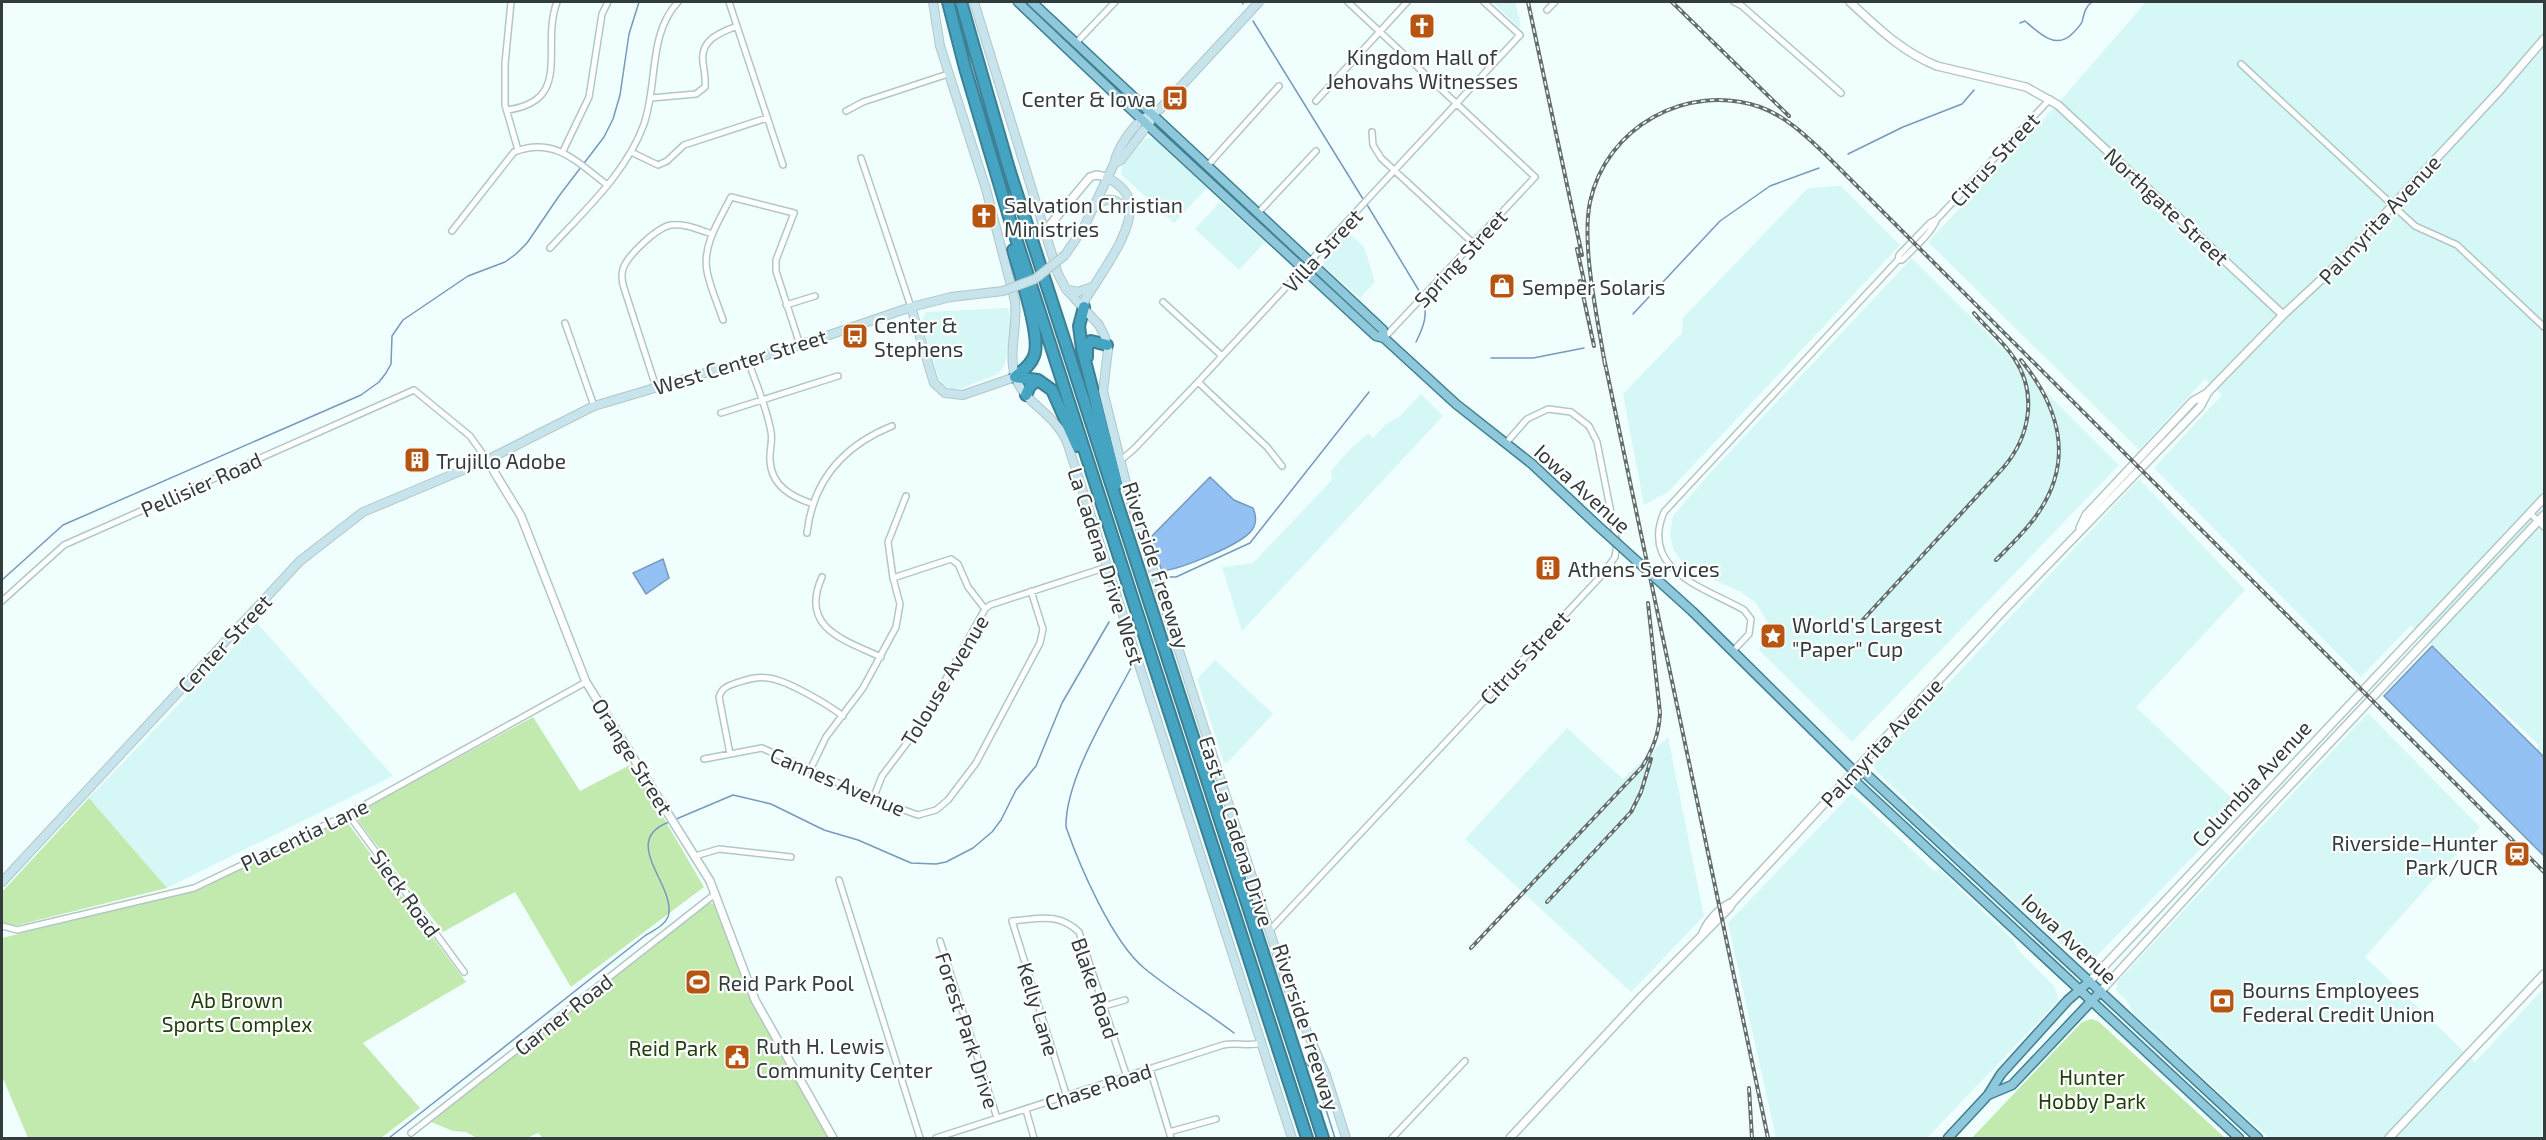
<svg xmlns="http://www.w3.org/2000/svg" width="2546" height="1140" viewBox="0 0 2546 1140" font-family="'Exo 2',sans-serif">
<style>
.built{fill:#d5f7f5}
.green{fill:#c2eaae}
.water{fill:#93c1f3;stroke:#7699bc;stroke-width:1.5}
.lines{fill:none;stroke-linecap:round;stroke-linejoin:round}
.stream{stroke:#7699bc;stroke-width:1.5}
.minor-casing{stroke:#b1c7c6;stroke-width:8}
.tertiary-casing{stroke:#b1c7c6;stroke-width:10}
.secondary-casing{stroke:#b1c7c6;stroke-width:10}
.primary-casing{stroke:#3e8093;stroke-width:11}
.motorway-casing{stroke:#3e8093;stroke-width:14}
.minor{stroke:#fff;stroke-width:5}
.tertiary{stroke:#fff;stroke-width:7}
.secondary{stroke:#c7e4ed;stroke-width:8}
.primary{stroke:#8fc8da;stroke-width:8}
.motorway{stroke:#44a4c2;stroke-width:10}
.rail-casing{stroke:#626d6c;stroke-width:4}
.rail{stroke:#fff;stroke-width:1.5;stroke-dasharray:4.5;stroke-linecap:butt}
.secondary-bridge-casing{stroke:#b1c7c6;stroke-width:10;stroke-linecap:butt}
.primary-bridge-casing{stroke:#3e8093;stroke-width:11;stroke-linecap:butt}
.secondary-bridge{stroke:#c7e4ed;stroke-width:8}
.primary-bridge{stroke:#8fc8da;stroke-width:8}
.labels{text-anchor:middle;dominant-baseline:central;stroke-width:4.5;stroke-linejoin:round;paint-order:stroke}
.poi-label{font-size:21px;fill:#333c3c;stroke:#fff;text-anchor:start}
.street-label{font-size:21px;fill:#333c3c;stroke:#fff}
.park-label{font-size:21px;fill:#213e0d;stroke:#fff}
</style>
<rect width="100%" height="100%" fill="#f0fffe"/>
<path class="built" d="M1493,2H1515L1521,26L1519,28Z
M2146,2H2544V760L2535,751L2539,745L2411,625L2361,677L2154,468L2222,395L2205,379L2139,450L1928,242L2060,101Z
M1149,137L1154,139L1207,188L1174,223L1121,174L1122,166L1144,139Z
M1841,186L1900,245L1668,492L1644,505L1623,394L1682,333L1683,318L1808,188Z
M1220,202L1265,242L1239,270L1195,229Z
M1346,230L1364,247L1375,282L1360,298L1324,266V253Z
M1912,258L2119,465L1852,742L1759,650L1768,623L1756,603L1741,592L1685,567L1673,549L1670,533L1673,516L1710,473Z
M1008,308L1012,324L1005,364L998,374L962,388L952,389L944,385L939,379L921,320L926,312Z
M1421,394L1443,416L1242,631L1222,567L1253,563L1332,480L1331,471L1351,448L1369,433L1373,438L1385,425L1400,416Z
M2139,479L2245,590L2136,707L2241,807L2091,962H2082L2050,935L1875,770L1873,764Z
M257,623L393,776L167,888L89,798Z
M1215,660L1273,714L1228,762L1224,763L1197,679Z
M2368,713L2480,827L2365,957L2475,1062L2544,988V1138H2269L2135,1015L2127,1001L2116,990L2118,981Z
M1567,728L1623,779L1668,737L1704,916L1631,992L1465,839Z
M1852,793L1934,871L1940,870L2014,941L2020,952L2055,987L2058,1001L1927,1138H1776L1728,923Z"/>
<path class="green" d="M533,717L580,791L632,764L704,887L571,987L515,892L443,932L356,818L358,812Z
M89,798L167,888L2,929V892Z
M344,818L466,982L363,1043L420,1108L381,1138H28L2,1076V938L200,889Z
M708,902L717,905L752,1000L811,1101L829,1138H543L538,1133L529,1137L477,1138L466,1132L453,1131L431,1122Z
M2091,1019L2098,1021L2225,1138H1972L2082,1022Z"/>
<path class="water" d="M1210,477L1234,500L1253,508C1256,515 1257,523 1252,530C1241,545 1181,569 1162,571L1150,538Z
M663,559L669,578L646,594L633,573Z
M2432,646L2544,757V856L2384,696Z
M700,971L707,987L698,992L688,978Z"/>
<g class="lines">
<path class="stream" d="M1242,2L1243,4
M1253,21L1363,199
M2020,23L2025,21C2039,33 2056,51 2073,33C2076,30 2080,26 2082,22C2084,14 2085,7 2092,2
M1848,154L1903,127L1962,104L1974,90
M1366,203L1421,294
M1633,314L1720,221L1770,186L1819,168
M1416,342C1424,326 1428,315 1423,298
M1491,358H1533L1584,348
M1166,577H1176L1250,543L1369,392
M2,580L63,525L361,395L379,382L386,373L391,364L392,336L403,320L468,276L505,262L516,254L527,243L559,196L604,137L613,119L620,95L629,34L639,2
M1134,662C1111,707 1065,778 1066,827C1080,867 1112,941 1144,968C1172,991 1205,1011 1234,1033
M674,820L733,795L771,804L824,830L858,840L911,863L936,864L946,862L973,848L992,832L1001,820L1016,790L1036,766L1062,703L1109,622
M1306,1063L1314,1072L1335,1138
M389,1138L646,935C654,930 664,926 668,917C678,887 618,841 669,822"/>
<g class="minor-casing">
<path id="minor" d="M511,2L505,64V105L518,150
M729,2L783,165
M1348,2L1535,177L1384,338
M1734,2L1742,6L1841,93
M1547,10L1555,2
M1075,44L1115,2
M2241,64L2415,226L2457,245L2544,327
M651,98L696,94L705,87C706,78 704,71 703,62C700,40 719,33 737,26
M1316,101L1407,2
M507,110C574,101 540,47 557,2
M846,111L863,102L948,74
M1372,132L1373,145L1381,158L1474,244
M563,151L589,97L602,14L608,2
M631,152L658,165L667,161L684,145L767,118
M861,158L911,307
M1208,165L1279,86
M1258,213L1316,151
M452,231L514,152C554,136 577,162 606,184
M550,248C584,211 627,172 644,124C658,83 648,34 678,2
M1898,260H1902C1914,248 1930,235 1937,219L2050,99
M1163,302L1222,356
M786,305L815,296
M723,320C718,304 710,288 707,271C702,245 720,219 731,197L794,213L776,260V271L800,345
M565,323L594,406
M748,360C756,384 767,408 771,432C773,442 769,451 770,460C771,486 792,497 813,504
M1198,382L1267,447L1282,466
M656,387L624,288C622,282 621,276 623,269C627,256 656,228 671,225C685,223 699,230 712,234
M721,413L838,376
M1120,461L1134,449L1198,382L1520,35L1484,2
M2530,513L2544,527
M807,533C813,480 843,446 892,426
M822,577C799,628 844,640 881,657
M893,578L951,559L958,564L968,587L985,609
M2,601L64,545L414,390L470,436L487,460
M1733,651L1749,634L1751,619L1744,610C1706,588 1639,571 1664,512L1898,260L1899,255L1930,223L1937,219
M730,754L719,697C722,688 727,686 736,683C746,680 757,676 768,678C787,680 827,704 843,716
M704,759L762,748L873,799L918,815L936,810L948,800L976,763L1040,643L1043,629L1031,591
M810,770L826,737L863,688L896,627L900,604L893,578L888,542L906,496
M873,799L882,776L919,727L985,609L990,605L1107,567
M348,814L464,972
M695,856L719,849L791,857
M839,880L920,1138
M2,926L17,930L194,888L348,814L586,682
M1270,930L1602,575L1615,557L1617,543L1597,442L1589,426L1571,412L1548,409L1527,419L1506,443
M940,941L997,1118
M1104,1006L1125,1000
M1150,1069L1171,1138
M1067,1097L1012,921C1039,919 1058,912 1079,932L1127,1077
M1026,1110L1034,1138
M1169,1132L1216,1119
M411,1133L715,894
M936,1138L1223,1045C1237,1042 1248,1047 1261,1043
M1392,1138L1465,1061"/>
</g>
<g class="tertiary-casing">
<path id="tertiary" d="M1850,2C1877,27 1902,52 1937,66L2026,87L2058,105L2283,315
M1044,232L1090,177L1096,175L1107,177
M487,460L521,516L586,682L710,881L755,1000L833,1138
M2080,528L2086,515L2193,401L2207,393
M1703,933C1707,922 1721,906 1733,902
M2090,981L2544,498
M2101,991L2246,832L2544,515
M1510,1138L1641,997L1729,908L1733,902L2004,610L2200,407L2208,392L2283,315L2339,263L2501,89L2544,39
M2389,1138L2544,974"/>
</g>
<g class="secondary-casing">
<path id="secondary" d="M933,2L940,46L986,189L1015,301C1018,325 1008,352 1015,376C1023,403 1055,413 1067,442L1292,1138
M974,2L1058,274L1066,289L1099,325L1105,337L1108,350L1103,391L1130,499L1288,988L1326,1075L1346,1138
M1114,164L1121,160L1150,122
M1093,209C1107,194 1117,198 1130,213
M1065,255L1084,227L1114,164C1117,149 1131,128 1143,119C1148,116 1155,113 1160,109L1259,2
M1066,289L1078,292L1092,287
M911,307L934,383L945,393L963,395L1015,377
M1084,307L1085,300C1099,276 1137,228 1129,200C1126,189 1115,182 1107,177
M2,882L300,561L363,512L487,460L594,406L800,345L911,307L951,297L1003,291"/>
</g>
<g class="primary-casing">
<path id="primary" d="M1018,2L1154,131L1376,336L1384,338L1456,404L1532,464L1597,525
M1032,2L1383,330L1384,338
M1693,612L1854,771L1857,783L2239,1138
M1854,771L1866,774L2258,1138
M1988,1095L2012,1085L2101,991
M1948,1138L1988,1095L2001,1074L2068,1000L2090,981"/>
</g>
<g class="motorway-casing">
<path id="motorway" d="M948,2L965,68L1010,220L1307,1138
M961,2L1009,169L1323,1138
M1013,250C1019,272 1042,337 1034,356C1031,365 1022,371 1015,377
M1084,307L1079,326L1082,349L1117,484
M1087,357V347L1091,341L1107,345
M1015,377L1038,380L1052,390L1077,446
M1026,395L1030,386L1038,380"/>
</g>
<use href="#minor" class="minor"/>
<use href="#tertiary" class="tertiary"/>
<use href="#secondary" class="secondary"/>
<use href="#primary" class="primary"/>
<use href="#motorway" class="motorway"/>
<g class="rail-casing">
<path id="rail" d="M1528,2L1582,255
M1672,2L1789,116
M1577,249L1586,290
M1580,281L1594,346
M1604,358L1768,1138
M1605,365C1598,320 1581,246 1590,202C1606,127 1687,82 1760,107C1785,116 1804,134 1823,152L2544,872
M1996,560C2010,546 2025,532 2036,516C2075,462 2060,408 2021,360
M1859,624L2003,468C2030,437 2038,394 2014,358C2003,341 1986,328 1974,313
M1547,902L1631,812L1641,792L1651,759
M1471,948L1642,767C1653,749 1659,734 1660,713L1648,603
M1749,1088L1752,1138"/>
</g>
<use href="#rail" class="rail"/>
<g class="secondary-bridge-casing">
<path id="secondary-bridge" d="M1003,291L1035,279L1065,255"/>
</g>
<g class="primary-bridge-casing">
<path id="primary-bridge" d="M1597,525L1693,612"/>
</g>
<use href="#secondary-bridge" class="secondary-bridge"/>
<use href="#primary-bridge" class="primary-bridge"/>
</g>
<defs>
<g id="church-square" transform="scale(1.35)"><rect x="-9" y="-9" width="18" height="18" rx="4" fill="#b65512" stroke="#fff"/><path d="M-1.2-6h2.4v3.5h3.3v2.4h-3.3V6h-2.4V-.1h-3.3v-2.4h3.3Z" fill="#fff"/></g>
<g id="bus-square" transform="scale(1.35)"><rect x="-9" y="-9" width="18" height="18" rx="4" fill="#b65512" stroke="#fff"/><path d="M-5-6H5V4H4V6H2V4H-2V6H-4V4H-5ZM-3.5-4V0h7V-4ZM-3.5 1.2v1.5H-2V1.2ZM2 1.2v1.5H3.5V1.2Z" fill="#fff"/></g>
<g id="shop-square" transform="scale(1.35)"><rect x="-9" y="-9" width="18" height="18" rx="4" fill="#b65512" stroke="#fff"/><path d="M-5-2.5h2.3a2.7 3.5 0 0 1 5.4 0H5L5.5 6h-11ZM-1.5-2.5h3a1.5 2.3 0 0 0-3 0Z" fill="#fff"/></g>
<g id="building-square" transform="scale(1.35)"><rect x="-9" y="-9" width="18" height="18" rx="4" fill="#b65512" stroke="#fff"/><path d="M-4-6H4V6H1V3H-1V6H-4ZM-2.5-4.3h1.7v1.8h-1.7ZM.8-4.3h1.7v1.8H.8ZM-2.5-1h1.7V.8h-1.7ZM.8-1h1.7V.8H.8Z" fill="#fff"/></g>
<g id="sight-square" transform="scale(1.35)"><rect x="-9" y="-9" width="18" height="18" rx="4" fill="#b65512" stroke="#fff"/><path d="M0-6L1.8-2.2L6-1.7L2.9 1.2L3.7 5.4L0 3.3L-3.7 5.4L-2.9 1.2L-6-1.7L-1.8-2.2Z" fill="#fff"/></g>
<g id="station-square" transform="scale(1.35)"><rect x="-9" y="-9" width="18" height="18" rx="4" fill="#b65512" stroke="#fff"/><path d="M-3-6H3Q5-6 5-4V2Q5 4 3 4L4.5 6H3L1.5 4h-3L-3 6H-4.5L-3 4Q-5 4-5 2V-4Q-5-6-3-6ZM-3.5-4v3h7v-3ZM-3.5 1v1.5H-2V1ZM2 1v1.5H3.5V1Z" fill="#fff"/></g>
<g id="stadium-square" transform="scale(1.35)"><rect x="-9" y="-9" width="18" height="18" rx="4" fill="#b65512" stroke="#fff"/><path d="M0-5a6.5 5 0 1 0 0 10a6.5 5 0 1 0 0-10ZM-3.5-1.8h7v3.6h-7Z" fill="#fff"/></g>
<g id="bank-square" transform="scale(1.35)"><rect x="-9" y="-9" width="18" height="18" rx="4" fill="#b65512" stroke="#fff"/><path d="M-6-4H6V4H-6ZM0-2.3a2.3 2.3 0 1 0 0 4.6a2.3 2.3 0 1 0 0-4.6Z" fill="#fff"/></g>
<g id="civic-square" transform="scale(1.35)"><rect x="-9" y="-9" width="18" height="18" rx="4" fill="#b65512" stroke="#fff"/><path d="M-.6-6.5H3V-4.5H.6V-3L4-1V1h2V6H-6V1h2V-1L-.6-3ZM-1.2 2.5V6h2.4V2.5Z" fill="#fff"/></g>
</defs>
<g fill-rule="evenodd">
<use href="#church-square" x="1422" y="26"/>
<use href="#bus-square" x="1175" y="98"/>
<use href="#church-square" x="984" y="216"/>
<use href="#shop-square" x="1502" y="286"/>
<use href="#bus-square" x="855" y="336"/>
<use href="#building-square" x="417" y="460"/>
<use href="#building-square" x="1548" y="568"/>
<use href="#sight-square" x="1773" y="636"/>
<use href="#station-square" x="2517" y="854"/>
<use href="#stadium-square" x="698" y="982"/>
<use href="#bank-square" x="2222" y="1001"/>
<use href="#civic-square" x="737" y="1057"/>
</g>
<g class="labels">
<g class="poi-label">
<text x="1422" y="56" text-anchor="middle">Kingdom Hall of<tspan x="1422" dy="24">Jehovahs Witnesses</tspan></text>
<text x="1156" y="98" text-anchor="end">Center &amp; Iowa</text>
<text x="1004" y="204">Salvation Christian<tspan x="1004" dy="24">Ministries</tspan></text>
<text x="1522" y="286">Semper Solaris</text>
<text x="874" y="324">Center &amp;<tspan x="874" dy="24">Stephens</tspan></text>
<text x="436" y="460">Trujillo Adobe</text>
<text x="1568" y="568">Athens Services</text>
<text x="1792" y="624">World's Largest<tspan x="1792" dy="24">"Paper" Cup</tspan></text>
<text x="2498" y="842" text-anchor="end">Riverside–Hunter<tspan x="2498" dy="24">Park/UCR</tspan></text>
<text x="718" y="982">Reid Park Pool</text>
<text x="2242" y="989">Bourns Employees<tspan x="2242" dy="24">Federal Credit Union</tspan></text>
<text x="756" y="1045">Ruth H. Lewis<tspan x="756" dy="24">Community Center</tspan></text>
</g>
<g class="street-label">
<text transform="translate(1994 159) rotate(-47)">Citrus Street</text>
<text transform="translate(2167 206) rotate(43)">Northgate Street</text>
<text transform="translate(2379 219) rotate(-47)">Palmyrita Avenue</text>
<text transform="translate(1322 250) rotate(-47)">Villa Street</text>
<text transform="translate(1460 258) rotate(-47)">Spring Street</text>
<text transform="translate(740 361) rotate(-17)">West Center Street</text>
<text transform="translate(201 484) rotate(-24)">Pellisier Road</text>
<text transform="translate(1583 488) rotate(42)">Iowa Avenue</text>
<text transform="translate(1157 565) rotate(72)">Riverside Freeway</text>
<text transform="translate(1107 566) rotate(72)">La Cadena Drive West</text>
<text transform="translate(224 643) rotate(-47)">Center Street</text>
<text transform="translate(1524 657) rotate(-47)">Citrus Street</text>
<text transform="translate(944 680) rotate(-59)">Tolouse Avenue</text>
<text transform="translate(1881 742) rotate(-47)">Palmyrita Avenue</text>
<text transform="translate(633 756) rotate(58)">Orange Street</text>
<text transform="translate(838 781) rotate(23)">Cannes Avenue</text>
<text transform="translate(2251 783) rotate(-47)">Columbia Avenue</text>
<text transform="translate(1237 831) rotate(72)">East La Cadena Drive</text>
<text transform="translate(304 834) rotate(-26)">Placentia Lane</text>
<text transform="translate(406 893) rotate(54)">Sieck Road</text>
<text transform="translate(2070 938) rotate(43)">Iowa Avenue</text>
<text transform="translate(1096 988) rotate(71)">Blake Road</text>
<text transform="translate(1039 1009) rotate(73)">Kelly Lane</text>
<text transform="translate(563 1014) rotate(-38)">Garner Road</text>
<text transform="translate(1307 1027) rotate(72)">Riverside Freeway</text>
<text transform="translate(968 1030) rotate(72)">Forest Park Drive</text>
<text transform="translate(1098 1086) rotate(-18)">Chase Road</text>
</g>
<g class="park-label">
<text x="237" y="999">Ab Brown<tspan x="237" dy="24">Sports Complex</tspan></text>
<text x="673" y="1047">Reid Park</text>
<text x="2092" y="1076">Hunter<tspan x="2092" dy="24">Hobby Park</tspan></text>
</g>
</g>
<rect width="2546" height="1140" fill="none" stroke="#333c3c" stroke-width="6"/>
</svg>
